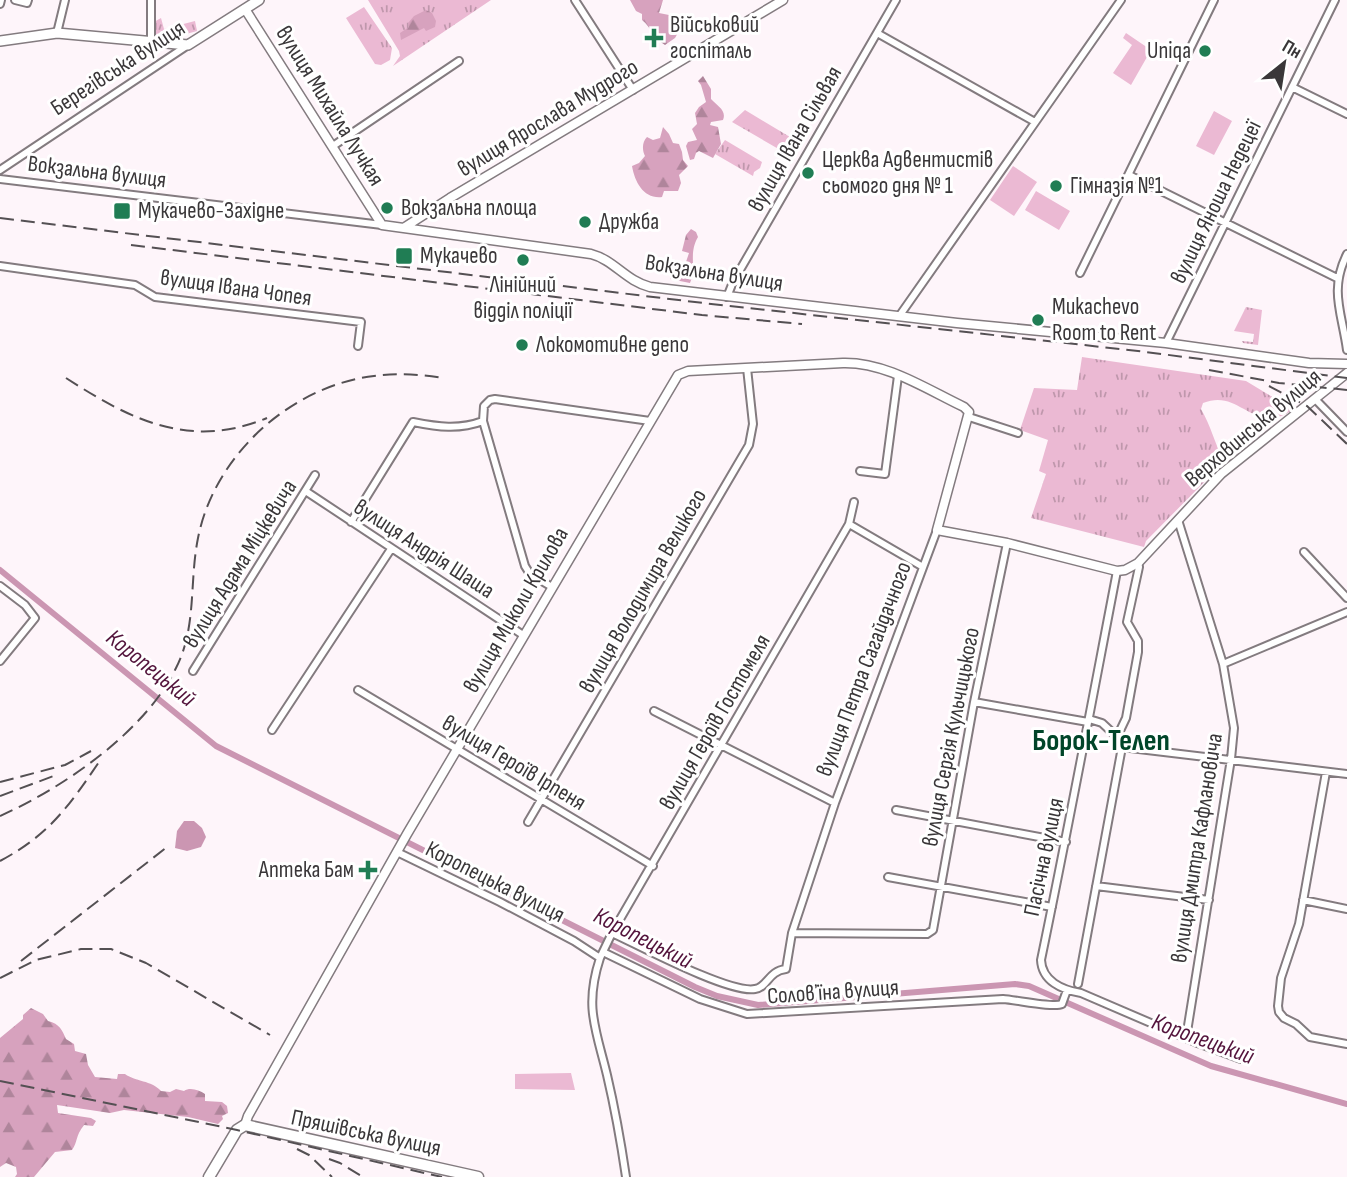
<svg xmlns="http://www.w3.org/2000/svg" width="1347" height="1177" viewBox="0 0 1347 1177" font-family="'Sofia Sans Condensed',sans-serif">
<style>
.grass{fill:url(#grass-tufts)}
.forest{fill:url(#forest-firs)}
.garden{fill:#ebb9d3}
.water{fill:#cb96b2}
.lines{fill:none;stroke-linecap:round;stroke-linejoin:round}
.canal{stroke:#cb96b2;stroke-width:6}
.minor-casing{stroke:#837b7f;stroke-width:10}
.tertiary-casing{stroke:#837b7f;stroke-width:11}
.secondary-casing{stroke:#837b7f;stroke-width:12}
.primary-casing{stroke:#837b7f;stroke-width:13}
.minor{stroke:#fff;stroke-width:6}
.tertiary{stroke:#fff;stroke-width:8}
.secondary{stroke:#fff;stroke-width:9}
.primary{stroke:#fff;stroke-width:10}
.rail{stroke:#545053;stroke-width:2;stroke-dasharray:14 7;stroke-linecap:butt}
.poi-dot{fill:#207d54;stroke:#fff;stroke-width:2.5}
.labels{text-anchor:middle;dominant-baseline:central;stroke-width:6;stroke-linejoin:round;paint-order:stroke}
.poi-label{font-size:23px;fill:#3a3739;stroke:#fff;text-anchor:start}
.street-label{font-size:23px;fill:#3a3739;stroke:#fff}
.water-label{font-size:24px;font-style:italic;fill:#53143c;stroke:#fff}
.district-label{font-size:30px;font-weight:bold;fill:#004529;stroke:#fff}
</style>
<defs>
<pattern id="grass-tufts" width="24" height="20" patternUnits="userSpaceOnUse" patternTransform="scale(1.75)"><rect width="24" height="20" fill="#ebb9d3"/><path d="M3 7l-1-3M5 7V3M7 7l1-3M15 17l-1-3M17 17v-4M19 17l1-3" fill="none" stroke="#bf97ac"/></pattern>
<pattern id="forest-firs" width="22" height="20" patternUnits="userSpaceOnUse" patternTransform="scale(1.75)"><rect width="22" height="20" fill="#d7a2be"/><path d="M5 1l3.5 6h-7zM16 11l3.5 6h-7z" fill="#af859b"/></pattern>
</defs>
<rect width="100%" height="100%" fill="#fef5fa"/>
<path class="grass" d="M368,0H491L393,66L400,56L399,51Z
M364,7L392,48L390,60L381,65L375,64L346,18Z
M161,18L164,29L195,21L197,31L179,36H154V22Z
M745,110L790,137L782,151L732,122Z
M725,140L762,162L760,168L754,172L753,176L715,154Z
M1246,307L1262,310L1258,345L1243,343L1242,341L1253,342L1254,334L1234,331Z
M1082,357L1246,381L1294,410C1288,412 1280,418 1273,418C1244,418 1233,391 1203,403L1201,409C1211,426 1215,444 1224,462L1146,541L1144,547L1031,518L1046,474L1039,471L1048,440L1020,430L1034,388L1077,390Z"/>
<path class="forest" d="M630,0H663L659,13L669,15L679,31L675,38L665,45C652,37 652,28 642,20V14L636,11Z
M426,10L432,13L436,21L435,27L426,31L424,28L401,40L400,33L409,27L408,23L414,16Z
M703,76L711,89V99C717,106 727,110 723,120L711,122L710,125L718,127L721,144L713,158L699,151L696,153L694,159L690,160L686,146L688,142L697,140L692,129L697,124L695,113L699,107L706,102L701,85L698,81Z
M663,127L669,134L673,143L679,144L682,152L683,160L688,166L679,175L681,183L678,191H664L662,197C644,199 635,183 632,166L639,163L645,156C642,150 642,142 647,137L653,140L660,138Z
M691,229L696,232L698,237C688,254 697,267 690,283L670,279L671,272L676,271L679,277L684,279L690,267L686,262L689,253L682,251L686,235Z
M31,1008L43,1014L48,1021C60,1024 62,1030 66,1039L74,1044L75,1051L86,1054L88,1065L95,1077L117,1079L118,1074H125C136,1082 151,1080 161,1091L170,1092L176,1089L184,1091C190,1087 199,1090 205,1094V1101L222,1102L227,1106L228,1113L222,1116L223,1119L218,1124L188,1117L124,1110L110,1113L57,1105L58,1113L91,1118L96,1121L93,1126L84,1125C75,1136 78,1142 72,1150L55,1152L34,1177H15L17,1174L16,1167L6,1163L0,1167V1038L23,1019V1015Z"/>
<path class="garden" d="M1126,33L1151,50L1131,85L1113,73L1132,45L1123,38Z
M1214,111L1232,121L1214,155L1196,146Z
M1013,166L1037,182L1014,216L990,200Z
M1036,191L1070,211L1059,230L1025,210Z
M571,1073L575,1090L515,1089V1074Z"/>
<path class="water" d="M184,821H194L202,828L206,837L201,847L187,851L175,848L177,831Z"/>
<g class="lines">
<path class="canal" d="M0,570L216,746L695,987L717,996L758,1005L1015,984L1029,986L1211,1066L1347,1104"/>
<g class="minor-casing">
<path id="minor" d="M15,0L27,3L28,0
M575,0L633,90
M0,4L1,0
M57,33L65,0
M877,33L1035,122
M151,41V0
M1292,87L1347,114
M333,146L459,61
M0,170L188,45
M1129,175L1337,278
M0,179L382,225
M1347,254C1329,290 1342,313 1347,350
M0,266L135,285L155,297L361,322L358,346
M1080,273L1214,0
M727,297L733,282L896,0
M900,315L1121,0
M1166,343L1335,0
M1316,400L1347,432
M969,417L1018,433
M860,471L885,474L898,376
M307,492L523,635
M1178,520L1223,664L1347,612
M351,522L413,422C438,427 459,430 483,421
M849,524L923,567
M1304,552L1347,598
M1117,571C1092,701 1068,830 1041,960C1042,981 1062,990 1081,993L1195,1042L1241,1059
M0,586L25,605L35,618L0,661
M552,587L530,574L525,566L483,421L484,406L490,400L495,399L650,421
M193,671L315,475
M358,690L653,866
M974,702L1088,722
M654,711L835,803
M1089,719L1102,723L1117,737
M272,730L391,549
M1122,747L1347,774
M1326,772L1299,924L1281,978L1278,1006L1279,1012L1284,1018L1296,1024L1310,1037L1347,1044
M896,810L1066,842
M528,822L749,445L753,424L747,368
M397,852L500,902L574,941L600,958C584,1007 596,1029 607,1075C615,1109 621,1143 626,1177
M888,877L1052,907
M1096,886L1209,900
M1303,900L1347,909
M612,933C640,946 730,994 755,989C768,987 768,971 786,969L792,933L835,803L937,530
M792,933L927,934L933,930L974,702L1007,543
M603,952L700,999L747,1014L1003,999C1017,1000 1054,1008 1062,1004L1067,990
M600,958L612,933L849,524L854,502
M1078,984L1122,747L1117,737L1126,718L1138,652V641L1127,622L1139,567L1138,563
M1186,1038L1231,759L1234,728L1223,664"/>
</g>
<g class="tertiary-casing">
<path id="tertiary" d="M245,9L382,225L591,254C614,260 626,281 650,287L957,323L1166,343L1309,363L1347,364
M405,227L450,198L783,0
M245,1125L248,1116L407,834L678,375L688,371L843,363C886,362 926,389 964,407L969,412L937,530L1007,543L1117,571L1125,570L1138,563L1221,474L1347,373"/>
</g>
<g class="secondary-casing">
<path id="secondary" d="M0,41L57,33L188,45L259,0"/>
</g>
<g class="primary-casing">
<path id="primary" d="M209,1177L237,1130L245,1125L478,1177"/>
</g>
<use href="#minor" class="minor"/>
<use href="#tertiary" class="tertiary"/>
<use href="#secondary" class="secondary"/>
<use href="#primary" class="primary"/>
<path class="rail" d="M0,218L703,303L1138,351L1347,378
M131,245L702,315L802,324
M1209,370L1279,383L1347,390
M66,378C131,420 190,450 267,418
M1269,386L1307,406L1347,444
M0,782L65,765L91,751
M0,796L59,774
M0,816C63,788 145,732 176,668C197,627 189,583 198,538C214,456 290,386 374,376C397,373 419,374 443,378
M0,861C49,835 69,806 99,762
M21,961L167,847
M0,978L36,960L81,949H111L146,963L270,1035
M0,1081L237,1130L442,1177
M297,1149L309,1155L332,1177
M329,1159L340,1163L363,1177"/>
</g>
<g class="poi-dot">
<path d="M650.5 27.5h7v7h7v7h-7v7h-7v-7h-7v-7h7z"/>
<circle cx="1205" cy="51" r="7"/>
<circle cx="808" cy="173" r="7"/>
<circle cx="1056" cy="186" r="7"/>
<circle cx="387" cy="208" r="7"/>
<rect x="113" y="202" width="18" height="18" rx="3.5"/>
<circle cx="585" cy="222" r="7"/>
<rect x="395" y="247" width="18" height="18" rx="3.5"/>
<circle cx="523" cy="260" r="7"/>
<circle cx="1038" cy="320" r="7"/>
<circle cx="522" cy="345" r="7"/>
<path d="M364.5 859.5h7v7h7v7h-7v7h-7v-7h-7v-7h7z"/>
</g>
<g class="labels">
<g class="poi-label">
<text x="670" y="25">Військовий<tspan x="670" dy="26">госпіталь</tspan></text>
<text x="1191" y="51" text-anchor="end">Uniqa</text>
<text x="822" y="160">Церква Адвентистів<tspan x="822" dy="26">сьомого дня № 1</tspan></text>
<text x="1070" y="186">Гімназія №1</text>
<text x="401" y="208">Вокзальна площа</text>
<text x="138" y="211">Мукачево-Західне</text>
<text x="599" y="222">Дружба</text>
<text x="420" y="256">Мукачево</text>
<text x="523" y="285" text-anchor="middle">Лінійний<tspan x="523" dy="26">відділ поліції</tspan></text>
<text x="1052" y="307">Mukachevo<tspan x="1052" dy="26">Room to Rent</tspan></text>
<text x="536" y="345">Локомотивне депо</text>
<text x="354" y="870" text-anchor="end">Аптека Бам</text>
</g>
<g class="street-label">
<text transform="translate(118 68) rotate(-33)">Берегівська вулиця</text>
<text transform="translate(330 106) rotate(58)">вулиця Михайла Лучкая</text>
<text transform="translate(548 118) rotate(-31)">вулиця Ярослава Мудрого</text>
<text transform="translate(795 139) rotate(-60)">вулиця Івана Сільвая</text>
<text transform="translate(97 172) rotate(7)">Вокзальна вулиця</text>
<text transform="translate(1216 202) rotate(-64)">вулиця Яноша Недецеї</text>
<text transform="translate(714 273) rotate(9)">Вокзальна вулиця</text>
<text transform="translate(236 288) rotate(8)">вулиця Івана Чопея</text>
<text transform="translate(1253 428) rotate(-40)">Верховинська вулиця</text>
<text transform="translate(424 549) rotate(33)">вулиця Андрія Шаша</text>
<text transform="translate(240 564) rotate(-58)">вулиця Адама Міцкевича</text>
<text transform="translate(643 591) rotate(-60)">вулиця Володимира Великого</text>
<text transform="translate(516 610) rotate(-60)">вулиця Миколи Крилова</text>
<text transform="translate(864 669) rotate(-69)">вулиця Петра Сагайдачного</text>
<text transform="translate(715 722) rotate(-60)">вулиця Героїв Гостомеля</text>
<text transform="translate(951 737) rotate(-79)">вулиця Сергія Кульчицького</text>
<text transform="translate(514 763) rotate(31)">вулиця Героїв Ірпеня</text>
<text transform="translate(1197 848) rotate(-81)">вулиця Дмитра Кафлановича</text>
<text transform="translate(1044 857) rotate(-78)">Пасічна вулиця</text>
<text transform="translate(495 882) rotate(27)">Коропецька вулиця</text>
<text transform="translate(833 992) rotate(-4)">Соловʼїна вулиця</text>
<text transform="translate(366 1133) rotate(12)">Пряшівська вулиця</text>
</g>
<g class="water-label">
<text transform="translate(151 668) rotate(39)">Коропецький</text>
<text transform="translate(643 938) rotate(27)">Коропецький</text>
<text transform="translate(1203 1039) rotate(20)">Коропецький</text>
</g>
<g class="district-label">
<text x="1101" y="741">Борок-Телеп</text>
</g>
</g>
<g transform="translate(1284 63) rotate(30)" stroke="#ffffff" stroke-width="5" paint-order="stroke">
<path d="M0-5L12 26L0 18L-12 26Z" fill="#3a3739"/>
<text y="-10" font-size="19" font-weight="bold" text-anchor="middle" fill="#3a3739">Пн</text>
</g>
</svg>
